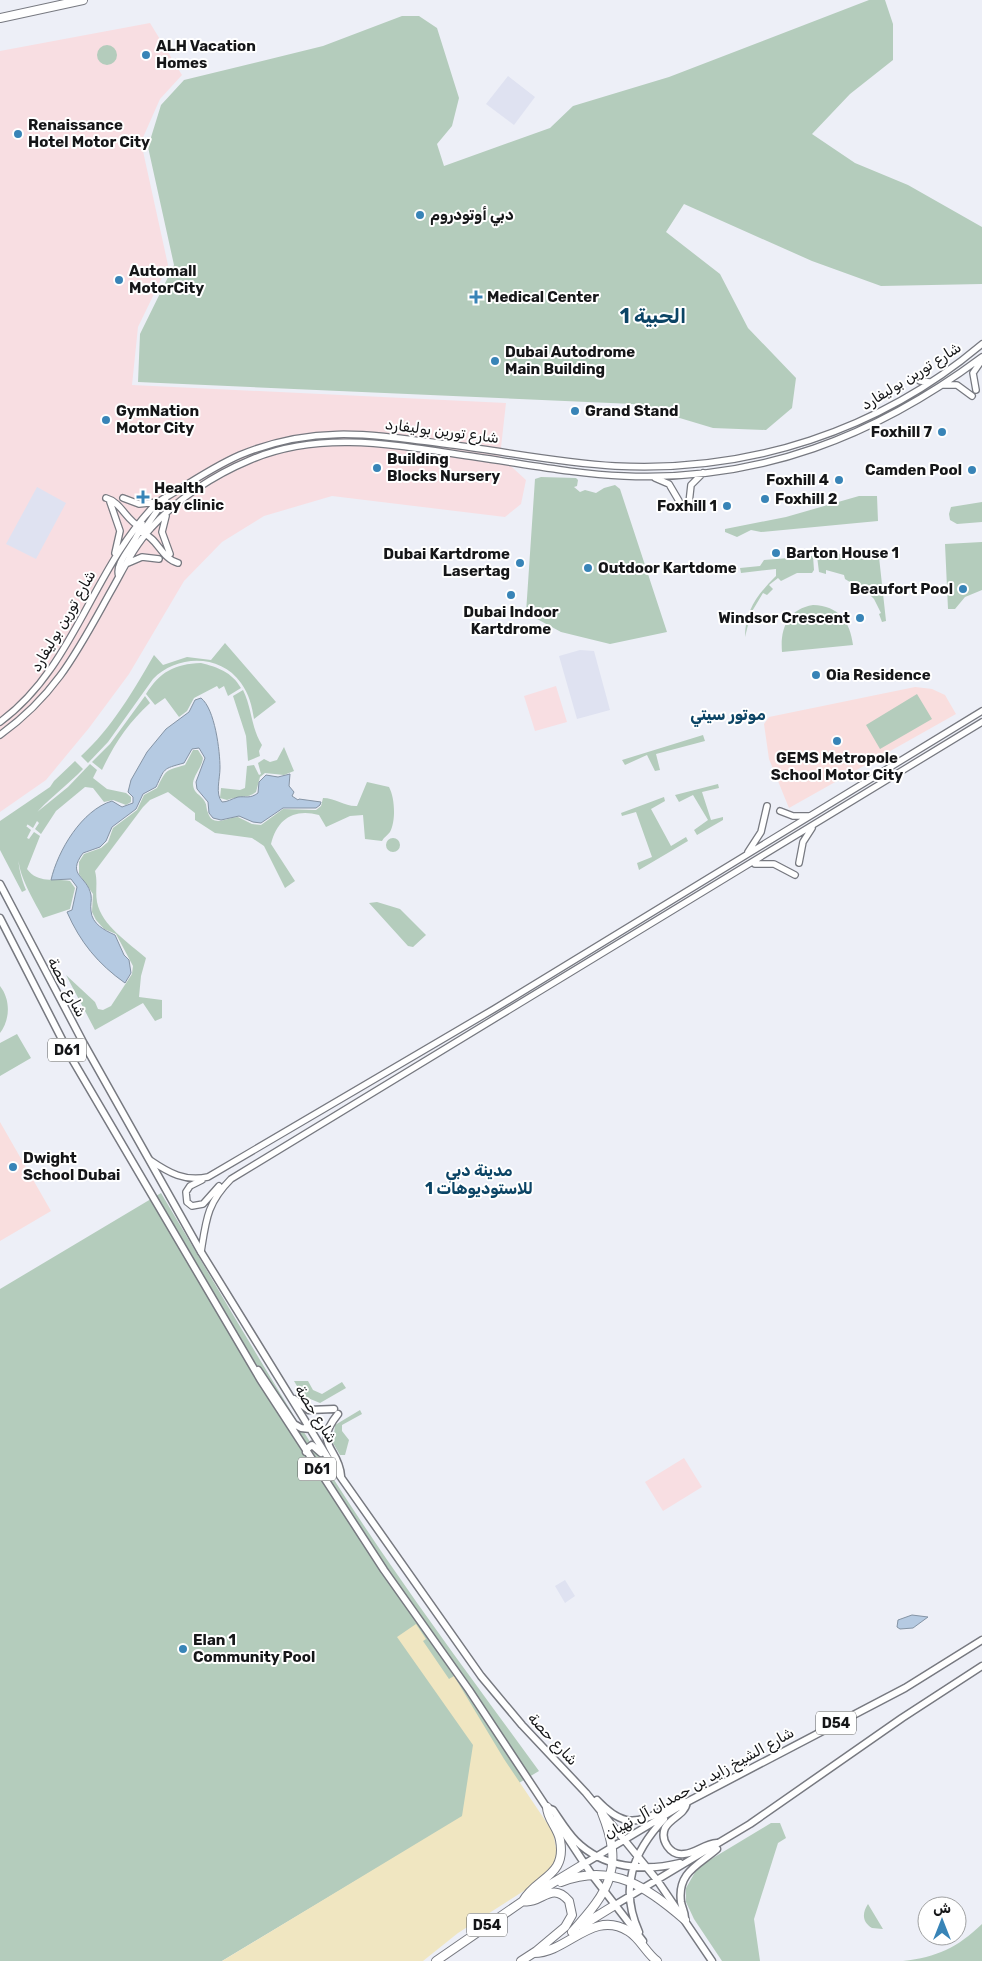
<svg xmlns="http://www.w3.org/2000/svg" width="982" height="1961" viewBox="0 0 982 1961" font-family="Rubik,'Noto Naskh Arabic',sans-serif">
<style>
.commercial{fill:#f8dee2}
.built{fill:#dfe2f1}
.education{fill:#f9dede}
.green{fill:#b4ccbc}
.sand{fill:#f0e6c1}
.water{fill:#b5cae2;stroke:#8594a5}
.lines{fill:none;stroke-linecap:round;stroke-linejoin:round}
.secondary-casing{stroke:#777980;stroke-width:8}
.primary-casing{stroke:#777980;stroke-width:9}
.highway-casing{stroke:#777980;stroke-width:10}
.secondary{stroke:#fff;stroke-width:5.5}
.primary{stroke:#fff;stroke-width:6}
.highway{stroke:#fff;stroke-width:8}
.poi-dot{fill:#3884b7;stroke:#fff;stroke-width:2}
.labels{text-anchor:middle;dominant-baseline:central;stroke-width:4;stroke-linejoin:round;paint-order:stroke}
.shield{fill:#fff;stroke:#5b5c5d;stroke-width:1}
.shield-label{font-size:14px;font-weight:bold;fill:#151618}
.poi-label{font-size:15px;font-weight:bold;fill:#151618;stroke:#fff;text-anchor:start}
.street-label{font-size:15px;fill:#151618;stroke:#fff}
.neighbourhood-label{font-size:16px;font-weight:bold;fill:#0b4465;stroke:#fff}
.district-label{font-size:20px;font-weight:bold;fill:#0b4465;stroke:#fff}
</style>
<rect width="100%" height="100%" fill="#edeff7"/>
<path class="commercial" d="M150,23L182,75L160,99L141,142L168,265L138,327L132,385L506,403L500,456L526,480L521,504L505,517L332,496L264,516L222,542L184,581L129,674L89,728L46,780L0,812V51Z
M556,686L567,722L535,731L524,696Z
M684,1458L702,1487L663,1511L645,1482Z"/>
<path class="built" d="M508,76L535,97L514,125L486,104Z
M37,487L66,503L36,559L6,544Z
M580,650L594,651L610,710L577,719L559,656Z
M565,1580L575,1596L565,1603L555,1586Z"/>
<path class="education" d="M915,687L932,689L945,695L956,714L789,808L769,759L764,724L769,717Z
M0,1122L51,1211L0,1241Z"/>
<path class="green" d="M869,0H885L893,24V60L850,94L812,134L855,163L908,185L982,227V284L881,286L812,261L684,204L666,232L720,274L748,328L796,378L792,408L766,430L713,428L633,404L138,382L140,334L174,265L148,147L161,105L184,80L323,46L402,16H419L437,28L459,98L452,126L437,144L444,166L550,128L573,106L669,77Z
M97 55a10 10 0 1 1 20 0a10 10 0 1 1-20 0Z
M541,477L576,478L578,480L577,486L574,487L580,492L585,490L596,493L604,488L615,485L620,489L667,632L610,644L561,632L526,613L535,479Z
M859,496H877L878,521L761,532L751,530L737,537L725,532V529L786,517Z
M982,502V522L957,524L950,520L949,514L951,507Z
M982,542V590L965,597L955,609H948L945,544Z
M868,551L869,554L879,557L886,621L882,622L879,614L881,613L874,599L856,581L853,584L845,579L844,575L826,570V574L819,572L817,556Z
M813,556L814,570L812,573H797L781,581L778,578L769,585L773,589L767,595L763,593L751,613L745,637C745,610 758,594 776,576V569L741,573L740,568L760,566L764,560Z
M813,605C839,606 850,621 853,645L782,652C780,628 788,609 813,605Z
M225,643L276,702L254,719C252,706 249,694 241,683C220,653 176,655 153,679L108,742L88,763L81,756C111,729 134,690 154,655L163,665L187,657L211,660Z
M201,663C217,667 232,672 241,688L228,696L224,686L219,689L217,686L194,698L187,711L179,717L165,698L155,705L146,694C160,672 174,664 201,663Z
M243,690C252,708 251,728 262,745L259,751L260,756L248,761L246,736L233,696Z
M917,694L932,719L880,749L866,725Z
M145,696L150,703C129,722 114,744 102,770L92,762L110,744Z
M703,735L705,741L656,754L660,770L655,771L647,755L625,765L622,760Z
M284,747L294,771L284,775L265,773L260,777L256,792C247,799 237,796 227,800L220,798L221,788L240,790L245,788L247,766L254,765L259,775L261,774L258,763L264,759L270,762L277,760Z
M193,750H198L203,758C202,767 194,775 193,783C193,794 201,794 205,802C207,805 206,809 208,813C213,828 228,817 238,817L252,824L261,825L283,809L316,810L321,806L323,798C335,798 346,807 357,806L367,782L389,787C395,798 396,821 390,832C388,835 384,837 382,841L365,839L363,815L350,816L326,827L319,815C294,808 277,819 271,844L295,881L285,888L264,846L252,838L215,833L195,820V813L168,792L150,800L143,807L95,871C98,882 95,891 97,902C102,926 128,942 146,958L141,976L139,997L162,1000V1018L155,1021L143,1003L95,1030L66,975L95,1002L98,1009L103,1010L111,1006L132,974L133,966L116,934L104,929L96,920L92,912L93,894L79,874V862L84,854L101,848L108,842L113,828L137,810L144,795L157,788C167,769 164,771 185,765Z
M75,761L83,769C45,808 0,826 26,890L22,892L0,850V821L50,787L54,781Z
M90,764L97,770L93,778L107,789L126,793L131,797V802L126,805L113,800L104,802L93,788L85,787L56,811L41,834L35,829L39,823L37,821L33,828L27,824L31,817L68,787Z
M718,784L719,788L702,792L711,820L723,817V820L697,835L694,830L708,820L693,795L679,802L675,795Z
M664,797L665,801L651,809L671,846L686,837L688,841L639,870L637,863L652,857L636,812L622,816L621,813Z
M26,826L31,830L27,838L29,839L34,832L40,836L27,869C38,884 54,878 70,881L75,888L70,909L43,918C28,889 6,859 26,826Z
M386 845a7 7 0 1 1 14 0a7 7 0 1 1-14 0Z
M377,902L400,909L426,935L413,947L408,946L369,903Z
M0,986C11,1000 10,1020 0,1033Z
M17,1034L31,1058L0,1076V1043Z
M161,1193C223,1297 283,1402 349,1503C409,1595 475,1683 539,1771L222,1961H0V1289Z
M294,1381H308L313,1390L322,1394L342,1382L346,1388L320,1403L303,1396Z
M360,1410L362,1414L342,1425V1431L349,1440L345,1455H340L333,1443L335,1425Z
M771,1823H780L786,1838L778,1843L754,1919L760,1961H722L694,1919L686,1902V1888L698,1867Z
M868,1904L883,1929L872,1928C862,1922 862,1913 868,1904Z
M982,1924V1961H903C937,1957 957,1948 982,1924Z"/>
<path class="sand" d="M416,1624L426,1639L423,1641L449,1679L454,1676L504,1759L553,1832L557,1853L554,1867L541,1880L458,1933L423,1961H222L462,1816L473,1745L397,1637Z"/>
<path class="water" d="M201,698C215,709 220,751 220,768C220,779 215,794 222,802C228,802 231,799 238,797C246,796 250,799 258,793L259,782L266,775L278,777L290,774L289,786L294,792L292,796L298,800L299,799L321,802L320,805L316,808H283L261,823L253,822L239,816L221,820L213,818L209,813L208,802L197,789L196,782L205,758L199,748L192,749L184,763C162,769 165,768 156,787L143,794L136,809L112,827L106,841L100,847L83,853C66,876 87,875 91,895C92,900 90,905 91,911C92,924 104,930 115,935L124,955L129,960L131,973L125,983C98,964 80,942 67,912L72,910L77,887L71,879L51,880C58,850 82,810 112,801L122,807L133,803V797L128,792L131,780L147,752L166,729L189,712L195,700Z
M912,1615L928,1617L913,1628L900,1629L897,1627L898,1620Z"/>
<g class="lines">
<g class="secondary-casing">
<path id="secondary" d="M920,381L930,382
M944,385H957L972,396
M976,390L973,373L982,360
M655,478L669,484L679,501
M106,498C121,502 126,520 140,527
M123,498L139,504L159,502
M110,502L120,531L115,553
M689,503L691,485L703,473
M166,516L162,532L170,554
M143,531L166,498
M143,533C158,539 162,559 178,563
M128,563L142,557L159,559
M119,576C113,562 140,540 142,523
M0,722C75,667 92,569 156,504C161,499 169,496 175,492C197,478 217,465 240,455C319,422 380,436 461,446C512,453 563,463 615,466C749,473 879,431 982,344
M0,735C57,694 78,650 111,591C123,570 134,546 151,528C177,499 214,475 250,460C323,429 400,446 476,457C525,464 575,474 624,476C759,482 876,436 982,357
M780,811L793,816H809
M748,852L761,832L767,806
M799,863L803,842L812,828
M755,864H774L795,875
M150,1160C169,1173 185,1182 208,1177L494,1009L982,711
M202,1180L190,1186L186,1192L187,1202L192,1206L203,1204L219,1186
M201,1252C206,1220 207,1203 231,1179L982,722"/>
</g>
<g class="primary-casing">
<path id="primary" d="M0,884L84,1044L201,1252L333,1466L481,1676L522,1725L586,1793L657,1880L712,1961
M0,918L72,1059L260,1379L384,1570L469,1690L549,1811
M258,1370L294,1424L301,1428L310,1429
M294,1399L309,1410L334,1409
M338,1414C312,1446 339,1447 341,1476
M306,1452L308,1448L312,1445L321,1453
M597,1800C618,1822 632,1827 660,1812C668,1807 676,1802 685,1802
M687,1802C685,1815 671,1817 665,1828C660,1840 670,1856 684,1854C696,1853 704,1844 717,1843
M548,1808L553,1810C560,1820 567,1832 576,1841C603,1868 644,1872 680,1863
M555,1819L592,1875L643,1941
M584,1864L687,1802L905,1688L982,1640
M615,1905L750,1824L902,1718L982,1666
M685,1918C685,1912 682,1908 681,1902C677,1872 699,1865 717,1849
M639,1932C619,1888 633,1852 664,1819"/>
</g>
<g class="highway-casing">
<path id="highway" d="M0,18L83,0
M561,1882C612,1862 647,1887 685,1920
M581,1926L615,1905
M572,1932C610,1890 624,1868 602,1813
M534,1953L565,1927L572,1915L569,1901C551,1880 541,1905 523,1901C536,1877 567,1877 560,1840C558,1828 547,1819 547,1807
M534,1953C567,1953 593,1909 628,1931C640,1938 646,1953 657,1961
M436,1961L523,1901L584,1864
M521,1961L538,1950"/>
</g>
<use href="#secondary" class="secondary"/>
<use href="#primary" class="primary"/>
<use href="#highway" class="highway"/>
</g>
<g class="poi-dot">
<circle cx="146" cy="55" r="5"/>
<circle cx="18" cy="134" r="5"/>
<circle cx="420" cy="215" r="5"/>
<circle cx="119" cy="280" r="5"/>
<path d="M473.5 289.5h5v5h5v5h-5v5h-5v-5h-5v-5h5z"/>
<circle cx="495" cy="361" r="5"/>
<circle cx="575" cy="411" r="5"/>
<circle cx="106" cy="420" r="5"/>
<circle cx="942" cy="432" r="5"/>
<circle cx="377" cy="468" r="5"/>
<circle cx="972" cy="470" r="5"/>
<circle cx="839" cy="480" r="5"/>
<path d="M140.5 489.5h5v5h5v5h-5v5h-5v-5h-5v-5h5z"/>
<circle cx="765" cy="499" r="5"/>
<circle cx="727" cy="506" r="5"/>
<circle cx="776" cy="553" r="5"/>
<circle cx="520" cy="563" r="5"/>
<circle cx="588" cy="568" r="5"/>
<circle cx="963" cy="589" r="5"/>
<circle cx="511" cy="595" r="5"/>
<circle cx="860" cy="618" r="5"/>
<circle cx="816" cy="675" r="5"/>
<circle cx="837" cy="741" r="5"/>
<circle cx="13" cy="1167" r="5"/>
<circle cx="183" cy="1649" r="5"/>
</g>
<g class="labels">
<g class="shield">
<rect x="48" y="1038.5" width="38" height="23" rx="4"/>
<rect x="298" y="1457.5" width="38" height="23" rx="4"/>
<rect x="816" y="1711.5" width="40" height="23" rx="4"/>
<rect x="467" y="1913.5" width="40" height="23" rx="4"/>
</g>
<g class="shield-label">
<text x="67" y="1050">D61</text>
<text x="317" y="1469">D61</text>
<text x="836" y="1723">D54</text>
<text x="487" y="1925">D54</text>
</g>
<g class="poi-label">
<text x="156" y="46">ALH Vacation<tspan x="156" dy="17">Homes</tspan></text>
<text x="28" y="125">Renaissance<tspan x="28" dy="17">Hotel Motor City</tspan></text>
<text x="430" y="215">دبي أوتودروم</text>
<text x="129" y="271">Automall<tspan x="129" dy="17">MotorCity</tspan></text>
<text x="487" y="297">Medical Center</text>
<text x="505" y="352">Dubai Autodrome<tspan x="505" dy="17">Main Building</tspan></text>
<text x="116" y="411">GymNation<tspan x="116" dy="17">Motor City</tspan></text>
<text x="585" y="411">Grand Stand</text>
<text x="932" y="432" text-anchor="end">Foxhill 7</text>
<text x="387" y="459">Building<tspan x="387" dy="17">Blocks Nursery</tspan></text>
<text x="962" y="470" text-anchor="end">Camden Pool</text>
<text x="829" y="480" text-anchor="end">Foxhill 4</text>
<text x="154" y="488">Health<tspan x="154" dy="17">bay clinic</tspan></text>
<text x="775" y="499">Foxhill 2</text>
<text x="717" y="506" text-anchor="end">Foxhill 1</text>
<text x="786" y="553">Barton House 1</text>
<text x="510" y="554" text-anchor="end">Dubai Kartdrome<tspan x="510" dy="17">Lasertag</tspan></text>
<text x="598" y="568">Outdoor Kartdome</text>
<text x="953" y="589" text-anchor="end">Beaufort Pool</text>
<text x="511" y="612" text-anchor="middle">Dubai Indoor<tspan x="511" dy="17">Kartdrome</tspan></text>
<text x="850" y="618" text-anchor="end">Windsor Crescent</text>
<text x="826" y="675">Oia Residence</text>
<text x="837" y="758" text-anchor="middle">GEMS Metropole<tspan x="837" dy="17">School Motor City</tspan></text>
<text x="23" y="1158">Dwight<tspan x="23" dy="17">School Dubai</tspan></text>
<text x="193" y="1640">Elan 1<tspan x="193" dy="17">Community Pool</tspan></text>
</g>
<g class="street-label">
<text transform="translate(911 376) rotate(-32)">شارع تورين بوليفارد</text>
<text transform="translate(442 431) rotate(7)">شارع تورين بوليفارد</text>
<text transform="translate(63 621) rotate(-60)">شارع تورين بوليفارد</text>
<text transform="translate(67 987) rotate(62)">شارع حصة</text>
<text transform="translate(316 1414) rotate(58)">شارع حصة</text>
<text transform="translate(553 1739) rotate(47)">شارع حصة</text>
<text transform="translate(699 1783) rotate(-29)">شارع الشيخ زايد بن حمدان آل نهيان</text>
</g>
<g class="neighbourhood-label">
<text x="728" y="714">موتور سيتي</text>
<text x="479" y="1170">مدينة دبي<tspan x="479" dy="18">للاستوديوهات 1</tspan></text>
</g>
<g class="district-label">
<text x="653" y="316">الحبية 1</text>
</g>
</g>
<g transform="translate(942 1921)"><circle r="24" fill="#ffffff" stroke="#a1a2a3"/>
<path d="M0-4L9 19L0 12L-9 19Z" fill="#3884b7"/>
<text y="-8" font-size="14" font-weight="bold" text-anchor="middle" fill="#151618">ش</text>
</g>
</svg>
